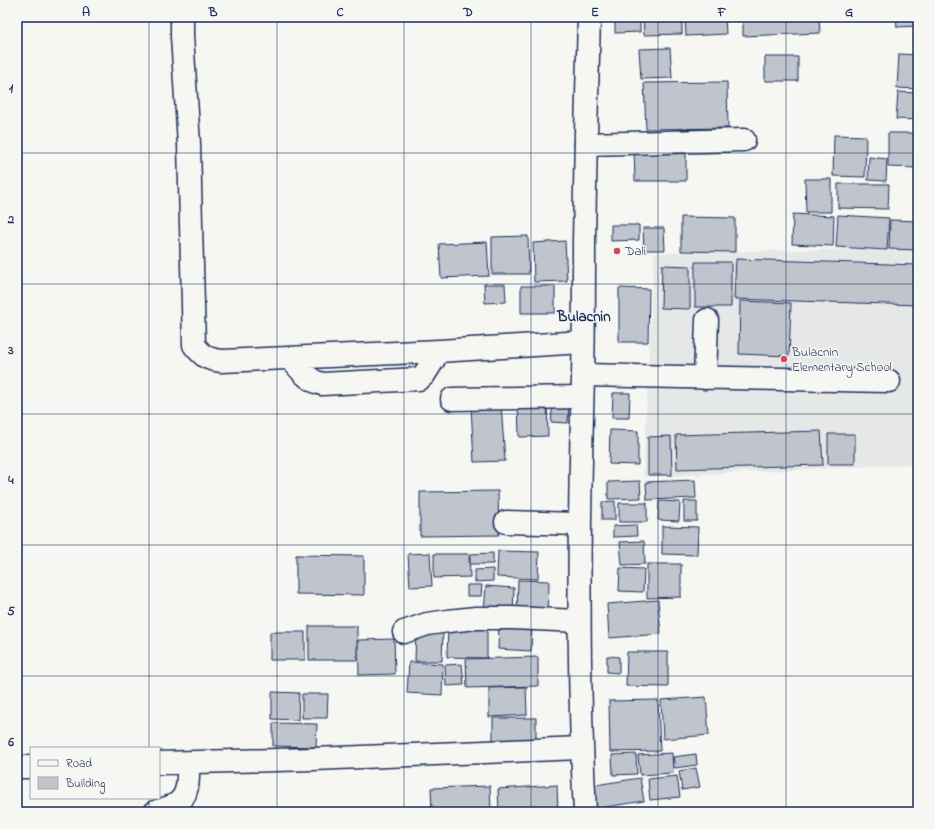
<svg xmlns="http://www.w3.org/2000/svg" width="935" height="829" viewBox="0 0 935 829" font-family="'Indie Flower',sans-serif">
<style>
.built{fill:#e6e7e7}
.building{fill:#c0c4cd;stroke:#1b2f5e}
.lines{fill:none;stroke-linecap:round;stroke-linejoin:round}
.minor-casing{stroke:#1b2f5e;stroke-width:25}
.major-casing{stroke:#1b2f5e;stroke-width:25}
.minor{stroke:#f6f6f2;stroke-width:22}
.major{stroke:#f6f6f2;stroke-width:22}
.grid{fill:none;stroke:#1b2f5e;stroke-width:1;stroke-opacity:0.55}
.poi-dot{fill:#d1495b;stroke:#f6f6f2;stroke-width:1.5}
.labels{text-anchor:middle;dominant-baseline:central;stroke-width:3;stroke-linejoin:round;paint-order:stroke}
.poi-label{font-size:13px;fill:#1b2f5e;stroke:#f6f6f2;text-anchor:start}
.quarter-label{font-size:15px;font-weight:bold;fill:#1b2f5e;stroke:#f6f6f2}
.neatline{fill:none;stroke:#1b2f5e;stroke-width:1.5}
.grid-label{font-size:13px;text-anchor:middle;font-weight:bold;fill:#1b2f5e}
</style>
<rect width="100%" height="100%" fill="#f6f6f2"/>
<filter id="ink" filterUnits="userSpaceOnUse"><feTurbulence type="fractalNoise" baseFrequency=".025" numOctaves="2"/><feDisplacementMap in="SourceGraphic" scale="8" xChannelSelector="R" yChannelSelector="G"/><feConvolveMatrix kernelMatrix="1 2 1 2 8 2 1 2 1" color-interpolation-filters="sRGB"/></filter>
<g filter="url(#ink)">
<path class="built" d="M918,248V464L643,477L654,253Z"/>
<path class="building" d="M615,17H640V32L615,33Z
M643,17H682V34L644,35Z
M685,17H725L726,34L686,36Z
M743,17H819L820,33L743,36Z
M896,17H918V26L897,27Z
M670,48L672,78L641,79L639,49Z
M899,54L918,55V89L897,88Z
M765,57H798V81H765Z
M727,82L728,128L646,129L644,83Z
M898,92L918,93V120L896,119Z
M888,133H918V168L888,167Z
M834,135L866,136L865,177L833,176Z
M634,148H686V181H635Z
M869,157L887,159L886,181L868,180Z
M805,179H831V212H806Z
M838,184H889L888,209L838,208Z
M793,214L834,216L833,246L792,244Z
M838,215L889,218L887,250L836,247Z
M681,217L735,218V252L681,251Z
M890,220L918,221V250L889,249Z
M611,225H639V240L611,241Z
M643,228H664L665,250H644Z
M528,236L529,274H492V237Z
M565,241L567,281L534,282L533,243Z
M487,242L489,276L441,278L439,244Z
M736,259L918,265V305L734,299Z
M695,262H731V307H695Z
M662,265L690,266V309L661,308Z
M484,284H505L506,302L485,303Z
M521,286H555V313H521Z
M619,288L649,289L648,342H619Z
M740,301L791,303L789,356L739,354Z
M613,393H630L629,418H612Z
M547,400L548,436L519,437L518,401Z
M553,402L569,403L568,423L551,422Z
M501,404L505,461L474,462L471,406Z
M610,430L638,431V465L609,464Z
M821,431L823,465L677,469L676,435Z
M828,434H855V464H828Z
M671,436L672,475H648V437Z
M695,480L696,498L647,500L646,482Z
M640,481L641,498L608,499V482Z
M498,491L499,535L420,536V492Z
M615,501V520H602V502Z
M659,501L680,502L679,521L658,520Z
M684,501H697V521H684Z
M619,503H647V522H619Z
M636,525L637,536L613,537V526Z
M662,526L698,527L697,555L662,554Z
M644,541L645,564L622,565L620,542Z
M498,551L539,552L538,579L497,577Z
M430,553L432,586L410,587L408,554Z
M493,553V564H470V554Z
M434,554H469L470,577L434,578Z
M296,555L364,556V595L296,594Z
M647,564H681V597L647,598Z
M620,568L644,569L643,592L619,591Z
M493,569V581L475,582V570Z
M518,580L549,581L548,618L517,617Z
M467,585H482L481,596H467Z
M486,586L514,588L513,614L484,613Z
M658,600L661,634L609,638L607,604Z
M499,623L532,625L531,651L498,649Z
M448,625L487,626V658L447,657Z
M309,626H357V660H309Z
M416,629L443,630L442,661H415Z
M270,632H305V660H270Z
M394,639L395,674L359,675L358,640Z
M627,652H668V687L626,686Z
M607,656L619,657V673L607,672Z
M538,657V686L467,688L466,659Z
M409,662L443,664L442,695L407,693Z
M462,664L464,685L446,686L445,665Z
M526,687L527,715L489,717V688Z
M272,692L299,693L298,720L272,719Z
M302,694H328L327,718H302Z
M706,697L709,735L663,739L661,700Z
M658,700L660,751L610,752L609,701Z
M493,718H536V746H493Z
M273,723L317,724L316,747L273,746Z
M672,753L673,773L640,775L638,755Z
M636,754L637,774L613,775L612,755Z
M696,754L697,765L675,768L673,757Z
M696,768L700,787L682,790L679,771Z
M677,776L680,797L650,800L648,779Z
M640,778L644,801L592,809L589,786Z
M557,785L558,812H499L498,789Z
M490,786L491,812H432L431,788Z"/>
<g class="lines">
<g class="minor-casing">
<path id="minor" d="M182,17V36L189,144L194,345C204,357 206,359 222,361L439,351L583,342
M586,144L744,140
M290,358C299,368 308,381 322,384L419,379L424,375L439,351
M583,375L889,381
M705,378L707,320
M452,399L582,397
M506,522L579,524
M404,632L427,624L448,621L476,618H512L579,621
M159,763L313,759L581,748
M17,767H31
M155,812C162,809 170,808 176,804C190,796 188,776 188,763"/>
</g>
<g class="major-casing">
<path id="major" d="M585,812C577,667 579,522 583,377C584,331 584,286 584,241C585,166 587,92 589,17"/>
</g>
<use href="#minor" class="minor"/>
<use href="#major" class="major"/>
</g>
</g>
<path class="grid" d="M149,17V748M277,17V812M404,17V812M531,17V812M658,17V812M786,17V812M17,153H918M17,284H918M17,414H918M17,545H918M17,676H918M149,798V812"/>
<g class="poi-dot">
<circle cx="617" cy="251" r="4"/>
<circle cx="784" cy="359" r="4"/>
</g>
<g class="labels">
<g class="poi-label">
<text x="625" y="251">Dali</text>
<text x="792" y="352">Bulacnin<tspan x="792" dy="15">Elementary School</tspan></text>
</g>
<g class="quarter-label">
<text x="584" y="317">Bulacnin</text>
</g>
</g>
<rect width="935" height="829" fill="none" stroke="#f6f6f2" stroke-width="44"/>
<rect x="30" y="747" width="130" height="52" fill="#f6f6f2" stroke="#9ea6b7"/>
<rect x="38" y="760" width="20" height="6" fill="#f6f6f2" stroke="#9ea6b7"/>
<text x="66" y="767" font-size="12" fill="#1b2f5e">Road</text>
<rect x="38" y="777" width="20" height="12" fill="#c0c4cd" stroke="#9ea6b7"/>
<text x="66" y="787" font-size="12" fill="#1b2f5e">Building</text>
<rect x="22" y="22" width="891" height="785" class="neatline"/>
<g class="grid-label">
<text x="86" y="16">A</text>
<text x="213" y="16">B</text>
<text x="340" y="16">C</text>
<text x="468" y="16">D</text>
<text x="595" y="16">E</text>
<text x="722" y="16">F</text>
<text x="849" y="16">G</text>
<text x="11" y="92">1</text>
<text x="11" y="223">2</text>
<text x="11" y="354">3</text>
<text x="11" y="484">4</text>
<text x="11" y="615">5</text>
<text x="11" y="746">6</text>
</g>
</svg>
